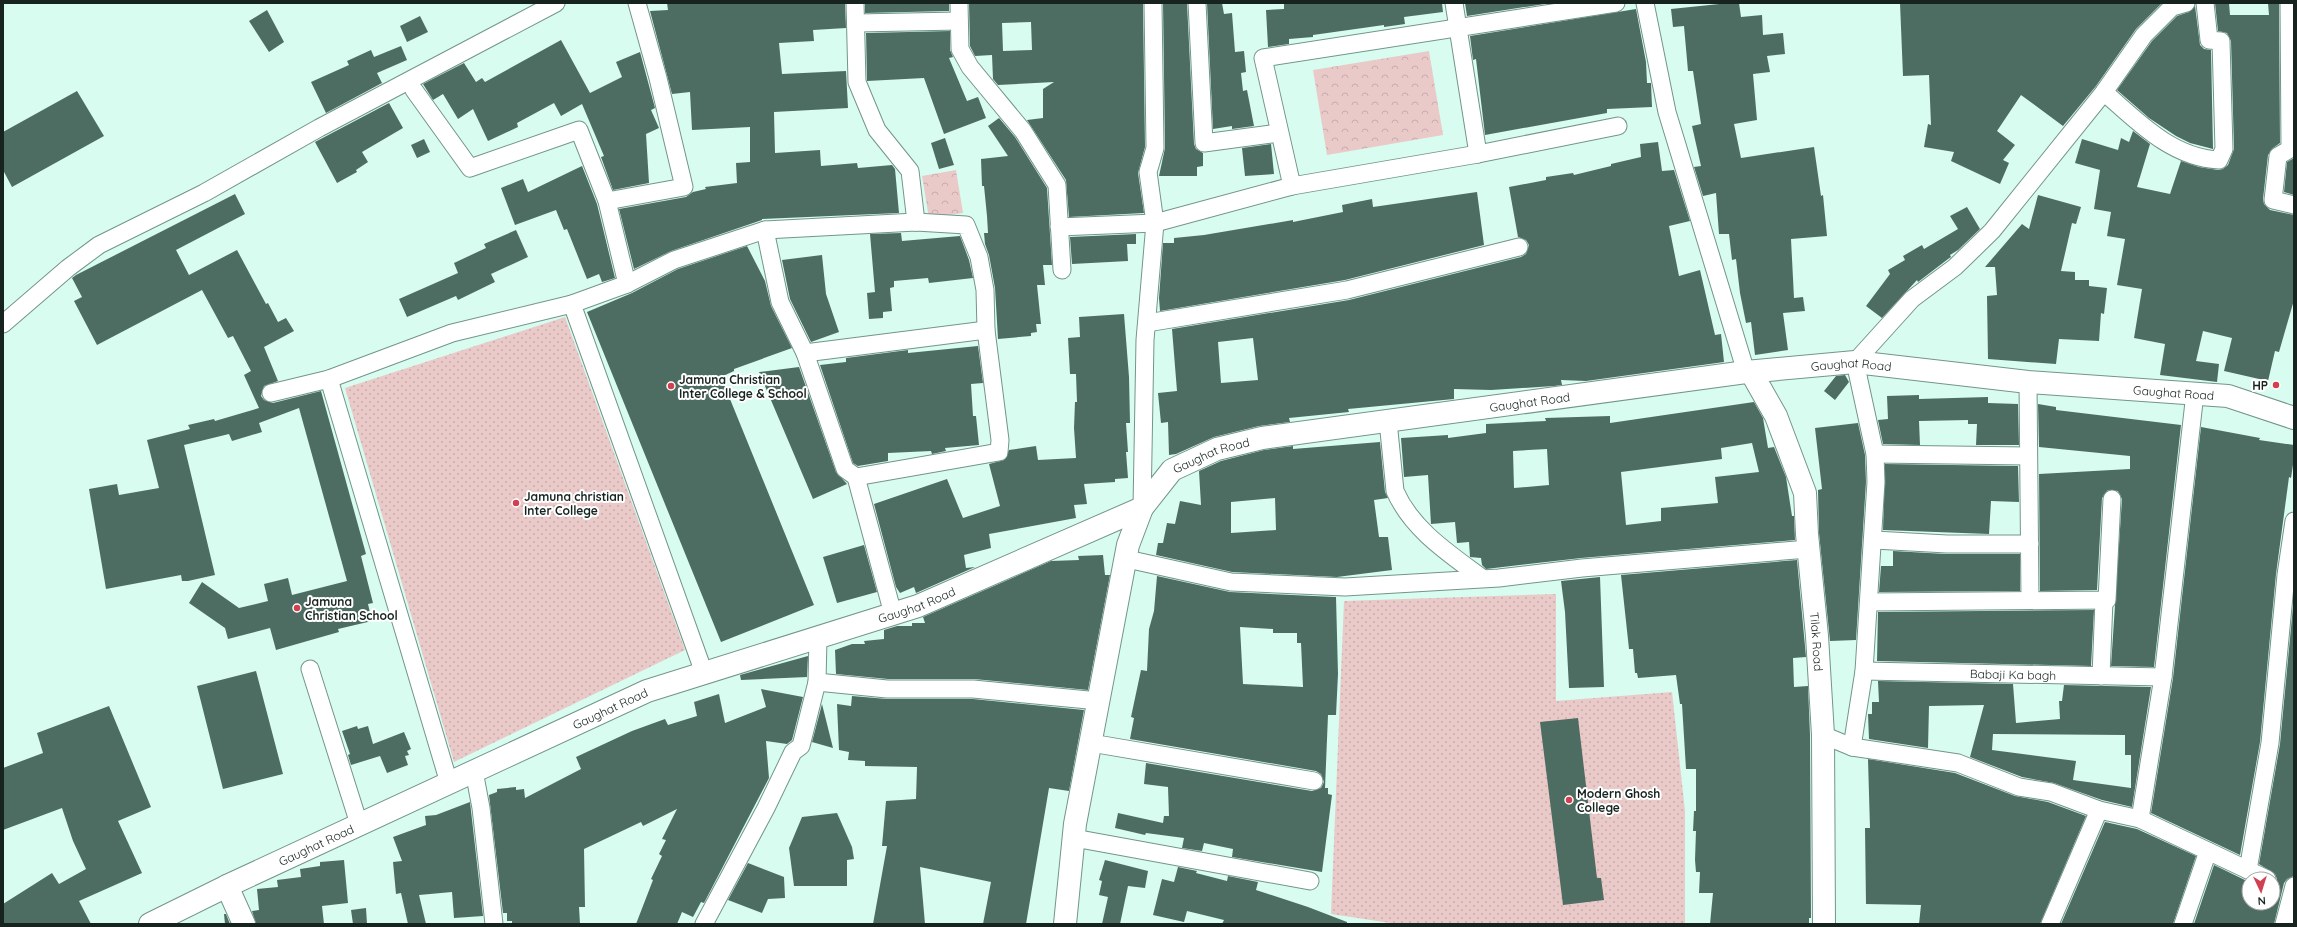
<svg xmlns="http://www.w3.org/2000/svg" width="2297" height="927" viewBox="0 0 2297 927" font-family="Quicksand,sans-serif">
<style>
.grass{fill:url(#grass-dots)}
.forest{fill:url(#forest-crowns)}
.building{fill:#4d6d63;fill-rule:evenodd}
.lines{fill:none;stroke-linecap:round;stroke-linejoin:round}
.street-casing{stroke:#73958a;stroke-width:19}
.secondary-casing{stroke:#73958a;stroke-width:24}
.street{stroke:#fff;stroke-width:17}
.secondary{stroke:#fff;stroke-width:22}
.poi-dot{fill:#d14050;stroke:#fff;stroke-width:1.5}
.labels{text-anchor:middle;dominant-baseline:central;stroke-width:4;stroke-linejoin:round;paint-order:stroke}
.street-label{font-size:12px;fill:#16231f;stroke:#fff}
.poi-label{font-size:12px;font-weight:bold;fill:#16231f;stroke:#fff;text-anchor:start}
</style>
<defs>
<pattern id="grass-dots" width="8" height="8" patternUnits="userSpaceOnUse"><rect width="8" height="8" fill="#eac9c9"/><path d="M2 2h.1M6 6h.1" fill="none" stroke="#c8acac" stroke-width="1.8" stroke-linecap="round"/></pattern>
<pattern id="forest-crowns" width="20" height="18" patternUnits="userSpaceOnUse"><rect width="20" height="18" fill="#eac9c9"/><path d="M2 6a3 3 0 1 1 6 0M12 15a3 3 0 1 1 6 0" fill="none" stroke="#c8acac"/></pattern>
</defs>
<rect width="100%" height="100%" fill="#d8fcf0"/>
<path class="grass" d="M565,317L685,650L454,762L345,388Z
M1556,594V701L1672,692L1685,811V924H1397L1331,914L1344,601Z"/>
<path class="forest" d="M1429,51L1443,135L1327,155L1313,70Z
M956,170L963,213L929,218L922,176Z"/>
<path class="building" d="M667,3H845L846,28L813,30L814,41L779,43L782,74L846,71L848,108L774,112L775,153L820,150L821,166L857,163L858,168L892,165L895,169L899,213L762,219V220L671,251L634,269L619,209L686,197L693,192L706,189L705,187L737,183L736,163L750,162V127L692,130L690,92L672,94L650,11L668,10Z
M865,3H949V11L865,13Z
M969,3H1143L1145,147L1138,173L1144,213L1069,217L1066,180L1027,120L1043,118V89L1054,82L998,85L993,79L992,55L975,56L970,46ZM1031,22L1032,50L1003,51L1002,23Z
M1163,3H1187L1194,144L1196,149L1203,153V166L1197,167V176H1159L1165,148Z
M1207,3H1222L1224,14L1232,13L1235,52L1244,51L1246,72L1241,73L1243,91L1247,90L1254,126L1232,129V126L1213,129Z
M1284,3H1442L1443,12L1404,17L1405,24L1384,27V25L1313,35V37L1289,39V44L1268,47L1266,10L1284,9Z
M1465,3H1551L1467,16Z
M1729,3H1739L1741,17L1762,15L1763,35L1783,33L1785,54L1767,56L1770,72L1753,74L1757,120L1734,124L1741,158L1814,147L1821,196L1823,195L1827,236L1791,239L1794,298L1803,297L1805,311L1783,313L1788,350L1755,355L1751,322L1746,323L1740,293L1736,259L1732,260L1729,234H1719L1716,193L1703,196L1694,167L1701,166L1692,126L1701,124L1693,71H1688L1684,26L1673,27L1671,9Z
M1900,3H2162L2136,29L2096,86L2063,126L2021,95L1997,131L2015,145L2003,160L2009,163L2000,184L1951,161L1954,152L1924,147L1928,124L1931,125L1929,75L1903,76Z
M2215,3H2229L2230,15H2269L2268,3H2279L2280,143L2273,148L2268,155L2263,199L2264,204L2270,210L2294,215V300L2279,352L2275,351L2268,381L2224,371L2232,338L2203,331L2196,361L2219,364L2217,382L2160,375L2165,344L2134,338L2142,289L2117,285L2125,239L2107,236L2111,212L2094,209L2100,170L2075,163L2082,139L2118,150L2121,138L2129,142L2133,131L2150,144L2137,187L2170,194L2181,161L2199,167L2218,170L2223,169L2228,165L2234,149L2231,41L2227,33L2218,31Z
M2195,6L2200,45L2204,49L2211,50L2213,149L2190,143L2176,136L2149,118L2117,90L2152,41L2177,16L2189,12Z
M1636,9L1646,62L1647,83H1651L1652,107L1607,109V113L1485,135L1476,59L1473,60L1470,36Z
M267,10L284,42L269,52L249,21Z
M420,16L428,32L407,42L400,26Z
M950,31V50L953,57L949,58L967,101L978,97L986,118L944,134L924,78L867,81L866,33Z
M561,40L590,93L622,77L616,62L640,52L655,108L651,110L659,128L646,134L649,183L613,190L601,157L604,156L582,104L561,116L554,103L517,123L518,127L488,141L473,109L458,119L443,94L433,100L423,84L464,63L476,82L482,78L485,82Z
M401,46L407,60L377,73L382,83L326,113L311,82L349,65L347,61L371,50L374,57Z
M77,91L104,136L12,187L3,170V132Z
M389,103L403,128L362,152L368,162L356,170L357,172L337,183L315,142Z
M999,118L1015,137L1047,188L1052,265H1043L1045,285H1037L1041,324H1036L1037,332L1031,333V336L998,339L995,288L989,255L985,244L984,233H988L987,216L984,186H982L981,159L1008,156L988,126Z
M945,138L954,165L939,169L931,143Z
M424,139L430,152L417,158L411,145Z
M1658,142L1662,171L1674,170L1690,221L1669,226L1679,276L1700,270L1715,335L1721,334L1724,362L1586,381L1561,380L1562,385L1554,386L1491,390L1454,389V399L1348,409L1349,412L1289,418L1290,422L1259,426L1214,437L1176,454L1169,455L1168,422L1161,423L1158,393L1177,391L1172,329L1349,300L1521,257L1526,254L1529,245L1526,240L1518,237L1509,187L1546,180V177L1573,173L1574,175L1611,166V164L1641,157L1640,144ZM1253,338L1258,380L1221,383L1218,342Z
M1271,144L1274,174L1245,176L1242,148Z
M2294,158V195L2284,192L2287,162Z
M582,166L597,204L615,278L602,282L599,274L587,279L567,229L564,230L556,210L515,225L501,188L523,179L528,192Z
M1477,192L1484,245L1345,280L1160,311L1159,298L1163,243H1174V238L1204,235L1293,220V222L1343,212L1342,205L1372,199L1373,207Z
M235,194L245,214L176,250L189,275L237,250L266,304L268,303L278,322L286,318L294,331L264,347L278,381L264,386L261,396L264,400L273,403L321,391L366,554L361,556L373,603L368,604L372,621L338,629L339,632L276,650L270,628L228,639L225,628L189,603L202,582L239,608L268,601L264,584L288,578L292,595L347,581L299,408L259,423L262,432L232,441L229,434L184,445L215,575L188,581H182L181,575L106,589L89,489L117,484L119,495L159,488L147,440L190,429L188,425L214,419L215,421L259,408L244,375L251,371L233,336L228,338L202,290L97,345L74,301L82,297L72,278L76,275Z
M2038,195L2081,207L2076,224L2072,223L2061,271L2075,272V280H2089V286L2107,288L2104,314L2101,313L2099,341L2059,339L2056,364L1988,359L1987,296L1997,295L1995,267H1985L2022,224L2029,229Z
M1967,207L1980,229L1958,250L1950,255L1951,257L1948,259L1918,282L1917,280L1882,318L1866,306L1890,274L1888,270L1905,260L1903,256L1922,245L1924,249L1958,229L1950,216Z
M516,230L528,257L491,274L495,282L458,300L456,296L407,317L399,299L458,273L454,263L486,248L484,244Z
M901,233L902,241L960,236L969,260L973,278L929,283L928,278L894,281V287L890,288L892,311L883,312V318L869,319L867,293L875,292L870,234Z
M1136,234V244H1127L1128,261L1072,264L1070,237Z
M747,246L765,281L771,306L792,348L734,369V371L721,377L814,605L721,642L587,312L632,293L678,269Z
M822,255L826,294L839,332L811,342L790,299L782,260Z
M1124,314L1129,377L1130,423H1126L1128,452H1126L1128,478L1115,479V482L1084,484L1087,504L1074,505L1076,518L989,534L991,548L964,555L966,568L975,567L916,593L914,587L900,593L896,587L874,504L947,479L963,518L1000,506L989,464L1004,460L1009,450L1036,446L1038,460L1076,458L1074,428L1075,402H1077L1076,374H1070L1068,338L1080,337L1079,317Z
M978,346L983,383L971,384L973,416H976L979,445L945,448L946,451L932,454L931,451L888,453V461L858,466L853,463L820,365L846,362V358L908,350V353Z
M799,367L836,472L847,484L813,499L759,372Z
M1845,375L1849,382L1835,400L1824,391L1836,376Z
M1919,395V399L1988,397V403L2018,404L2019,445H1976L1977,424H1968V420L1919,421L1920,445L1883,444L1878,420L1888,419L1887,396Z
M1754,402L1763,418L1768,448L1774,447L1786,477L1792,516H1794L1795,540L1581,558L1486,569L1482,565L1481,558L1470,557L1469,542L1457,543L1455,522L1431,524L1428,475L1404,477L1401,438L1448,435V438L1486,433V424L1546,421L1545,418L1610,416V423ZM1752,443L1759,472L1715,477L1718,503L1661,508V521L1626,525L1621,472L1722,459L1721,448ZM1547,449L1549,485L1514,488L1513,451Z
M2038,404L2056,407V410L2181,425L2154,667L2111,666L2122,499L2118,491L2108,490L2102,498L2097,590L2040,591L2039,474L2130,469V456L2039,447Z
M1858,423L1865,455L1866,482L1856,640L1830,641L1819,533L1818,490L1822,489L1815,428Z
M2201,427L2260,438L2259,440L2294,445V458L2291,478L2289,477L2276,574L2260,742L2240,855L2151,813L2173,678Z
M1380,442L1385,492L1388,498L1374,500L1379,537H1388L1392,570L1337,577L1232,572L1156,555L1158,543H1163L1167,523L1175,524L1180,501L1201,505L1199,471L1221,461L1264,450L1293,446V449ZM1275,498L1276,530L1231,533V502Z
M1885,464L2018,466L2019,502L1991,501L1989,534L1883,530Z
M864,545L877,592L837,603L823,557Z
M1893,551L1946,554H2020V591L1879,592L1881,566H1893Z
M1103,555L1105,575H1110L1088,690L974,679H888L836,674L835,650L852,644H865L864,641L884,639V630L897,626H912V623H925L923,617L1051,561L1079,560L1078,556Z
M1797,560L1806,657L1793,658L1794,687L1808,686L1810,735L1811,918H1809V924H1710L1713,893H1699L1700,872H1696L1695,860L1696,831H1693L1694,811H1696V769H1686L1682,704H1680L1676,675L1638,678L1637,673H1635L1633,649H1629L1621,575Z
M1157,576L1230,592L1336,597L1338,674L1336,715H1328L1325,788H1328V794L1332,795L1322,872L1232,857L1233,849L1204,843L1202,851L1182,848L1184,838L1146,833L1145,835L1115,828L1118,813L1163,823L1164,816H1169L1168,787L1144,784L1146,763L1312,791L1321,788L1324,782L1321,774L1316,771L1130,739L1134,718L1131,717L1141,670L1147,671L1149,629L1154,611ZM1240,627L1273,629V633H1297V643H1301L1303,687L1243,684Z
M1600,577L1604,687L1569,688L1565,612L1561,581Z
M2294,596V876L2287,879L2284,883L2274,924H2194L2214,865L2249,882V903H2273V887L2277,879L2275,874L2259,864L2280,744Z
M2094,610L2091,666L1877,661L1878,612Z
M808,656L807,677L741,680L740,675Z
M256,671L283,774L223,789L197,686Z
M1878,681L2013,684L2016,723L2060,719L2059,701H2062L2064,685L2151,687L2132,807L2102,800L2054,783L2022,777L1970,757L1984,705L1929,706L1928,748L1869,739L1868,714H1872V702H1879ZM1993,734L2125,735V755H2131V788L2073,780L2076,761L1992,750Z
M761,689L803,697L792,740L787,744L766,741L769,778L704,903L701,902L693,917L682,912L677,924H636L653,880L651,879L662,856L659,854L666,840L662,839L677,809L643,826L641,822L584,849L585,907H579L580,924H512V921H507V913H503L489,795L497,792V789L516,787V790L524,789L525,798L581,769L576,757L632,731L665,719L668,725L697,716L694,702L719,694L725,723L766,707Z
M852,696L887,699H973L1084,710L1069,791L1049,788L1026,924H983L991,882L920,867L925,924H873L887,846H882L886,801L916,799L917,767L865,766V761L848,760L849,752L839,750L837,704L851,706Z
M822,704L833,748L812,742Z
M109,706L151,807L118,821L142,873L79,901L91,924H3V904L52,873L59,884L86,869L73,841L62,808L3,830V768L43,753L37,733Z
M1578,718L1597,878H1601L1604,900L1563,905L1540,722Z
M357,726L358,729L368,726L373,744L404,732L411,749L407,751L409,755L405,756L408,765L387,773L380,756L351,765L348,755L350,754L342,731Z
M1868,759L1955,773L2015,796L2048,802L2086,816L2040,924H1919L1921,905L1866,904L1865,828H1870Z
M470,802L483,916L454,918L452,892L419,895L426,924H408L401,893L396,894L393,862L402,861L393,837L426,825L425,816L436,815Z
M837,813L852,847L854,859L847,860V886H794L789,848L802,817Z
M2105,822L2137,829L2196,856L2173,924H2061Z
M344,860L348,903L322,906L324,924H256L252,911L259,910L257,889L278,887L277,880L301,877L300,869L320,866V862Z
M1105,860L1148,871L1145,888L1128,886L1120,924H1102L1108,897L1099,895L1102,881L1099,880Z
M748,863L784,877L785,898L768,899L762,913L728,900Z
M1178,867L1197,871L1196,873L1227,881L1228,876L1258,882L1256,890L1308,907L1347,922V924H1222L1224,920L1187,911L1184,922L1153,915L1162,879L1174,882Z
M366,908L367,924H353L351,910Z
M224,914H226L230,924H225Z"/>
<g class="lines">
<g class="street-casing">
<g id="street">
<path d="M855,3L857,82L877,130L910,171L916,222"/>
<path d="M959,3L960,49L970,67L1023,131L1057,185L1062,270"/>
<path d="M1197,3L1204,143L1279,133"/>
<path d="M1454,3L1478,154"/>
<path d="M1645,3L1667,112L1746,372"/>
<path d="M2289,3L2290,149L2278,156L2273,200L2294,205"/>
<path d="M857,23L959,21"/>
<path d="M414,90L470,168L579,130L607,201L627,284"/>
<path d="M2104,92C2137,121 2172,158 2219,160L2224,149L2221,41L2209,40L2205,3"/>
<path d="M1292,186L1263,58L1616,3"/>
<path d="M607,201L684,187L658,78L637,3"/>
<path d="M1059,227L1155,223L1292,186L1478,154L1618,126"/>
<path d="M765,230L780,302L805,353L845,469L856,477L893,614"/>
<path d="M572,304L704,673"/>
<path d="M1147,323L1347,290L1519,247"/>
<path d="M3,324L68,268L99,245L204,193L319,128L556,3"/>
<path d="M805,353L986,330"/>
<path d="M329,379L449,783"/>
<path d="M2028,382L2030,600"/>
<path d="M271,393L329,379L452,333L572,304L627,284L674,260L765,230L916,222L966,225L979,257L985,290L986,330L1000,440L999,452L856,477"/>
<path d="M1388,421L1395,491C1412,530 1450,554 1482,578"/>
<path d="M1875,454L2028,456"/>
<path d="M1142,508L1145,340L1155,223L1148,172L1155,148L1153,3"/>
<path d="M1874,540L1947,544H2030"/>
<path d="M1127,559L1231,582L1345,587L1499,578L1582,568L1808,549"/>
<path d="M1870,602L2107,600L2112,499"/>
<path d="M310,669L359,824"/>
<path id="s1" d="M1864,671L2163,677"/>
<path d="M2101,676L2104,600"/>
<path d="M817,682L887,689H973L1099,701"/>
<path d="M1823,735L1852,747L1958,763L2019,787L2051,792L2099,810L2140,819L2267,879"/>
<path d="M1091,743L1314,781"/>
<path d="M1852,747L1864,671L1876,482L1875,454L1855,362L1912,299L1955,267L1992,231L2104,92L2144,35L2172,7L2186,3"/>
<path d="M474,771L481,808L494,924"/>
<path d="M2140,819L2163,677L2195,393"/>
<path d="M1074,838L1310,881"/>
<path d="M2248,870L2270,743L2286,575L2294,521"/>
<path d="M704,924L766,808L793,752L801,746L817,682L818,638"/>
<path d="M2050,924L2099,810"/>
<path d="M2183,924L2208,851"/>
<path d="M2284,924L2294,886"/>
</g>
</g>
<g class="secondary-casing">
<g id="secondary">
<path id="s2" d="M1751,372L1776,416L1805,493L1807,534L1817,636L1823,735L1824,924"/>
<path d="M227,886L244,924"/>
<path id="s3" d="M150,924L227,886L647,691L918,606L1142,508L1172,470L1217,449L1262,438L1746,372L1855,362L2028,382L2228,396L2294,418"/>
<path d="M1065,924L1075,824L1128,545L1142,508"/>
</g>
</g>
<use href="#street" class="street"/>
<use href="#secondary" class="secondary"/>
</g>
<g class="poi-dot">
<circle cx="2276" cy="385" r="4"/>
<circle cx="671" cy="386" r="4"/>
<circle cx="516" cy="503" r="4"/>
<circle cx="297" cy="608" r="4"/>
<circle cx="1569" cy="800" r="4"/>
</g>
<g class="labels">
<g class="street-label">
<text stroke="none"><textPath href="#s3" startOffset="1816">Gaughat Road</textPath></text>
<text stroke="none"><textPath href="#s3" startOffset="2140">Gaughat Road</textPath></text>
<text stroke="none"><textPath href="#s3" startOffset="1492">Gaughat Road</textPath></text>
<text stroke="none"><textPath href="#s3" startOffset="1168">Gaughat Road</textPath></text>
<text stroke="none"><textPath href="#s3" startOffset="832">Gaughat Road</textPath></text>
<text stroke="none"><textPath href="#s2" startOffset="282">Tilak Road</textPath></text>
<text stroke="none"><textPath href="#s1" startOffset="149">Babaji Ka bagh</textPath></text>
<text stroke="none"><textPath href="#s3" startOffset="508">Gaughat Road</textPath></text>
<text stroke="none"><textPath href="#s3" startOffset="184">Gaughat Road</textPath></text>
</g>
<g class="poi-label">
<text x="679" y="379">Jamuna Christian<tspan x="679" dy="14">Inter College &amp; School</tspan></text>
<text x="2268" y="385" text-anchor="end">HP</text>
<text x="524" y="496">Jamuna christian<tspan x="524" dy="14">Inter College</tspan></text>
<text x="305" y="601">Jamuna<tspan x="305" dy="14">Christian School</tspan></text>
<text x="1577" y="793">Modern Ghosh<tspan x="1577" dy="14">College</tspan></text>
</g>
</g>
<rect width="2297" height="927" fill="none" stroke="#16231f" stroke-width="8"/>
<g transform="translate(2261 891) rotate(176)"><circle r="19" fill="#ffffff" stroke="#a2a7a5"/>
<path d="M0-3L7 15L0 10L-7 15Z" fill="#d14050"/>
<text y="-6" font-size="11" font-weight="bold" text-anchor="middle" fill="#16231f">N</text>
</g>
</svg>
